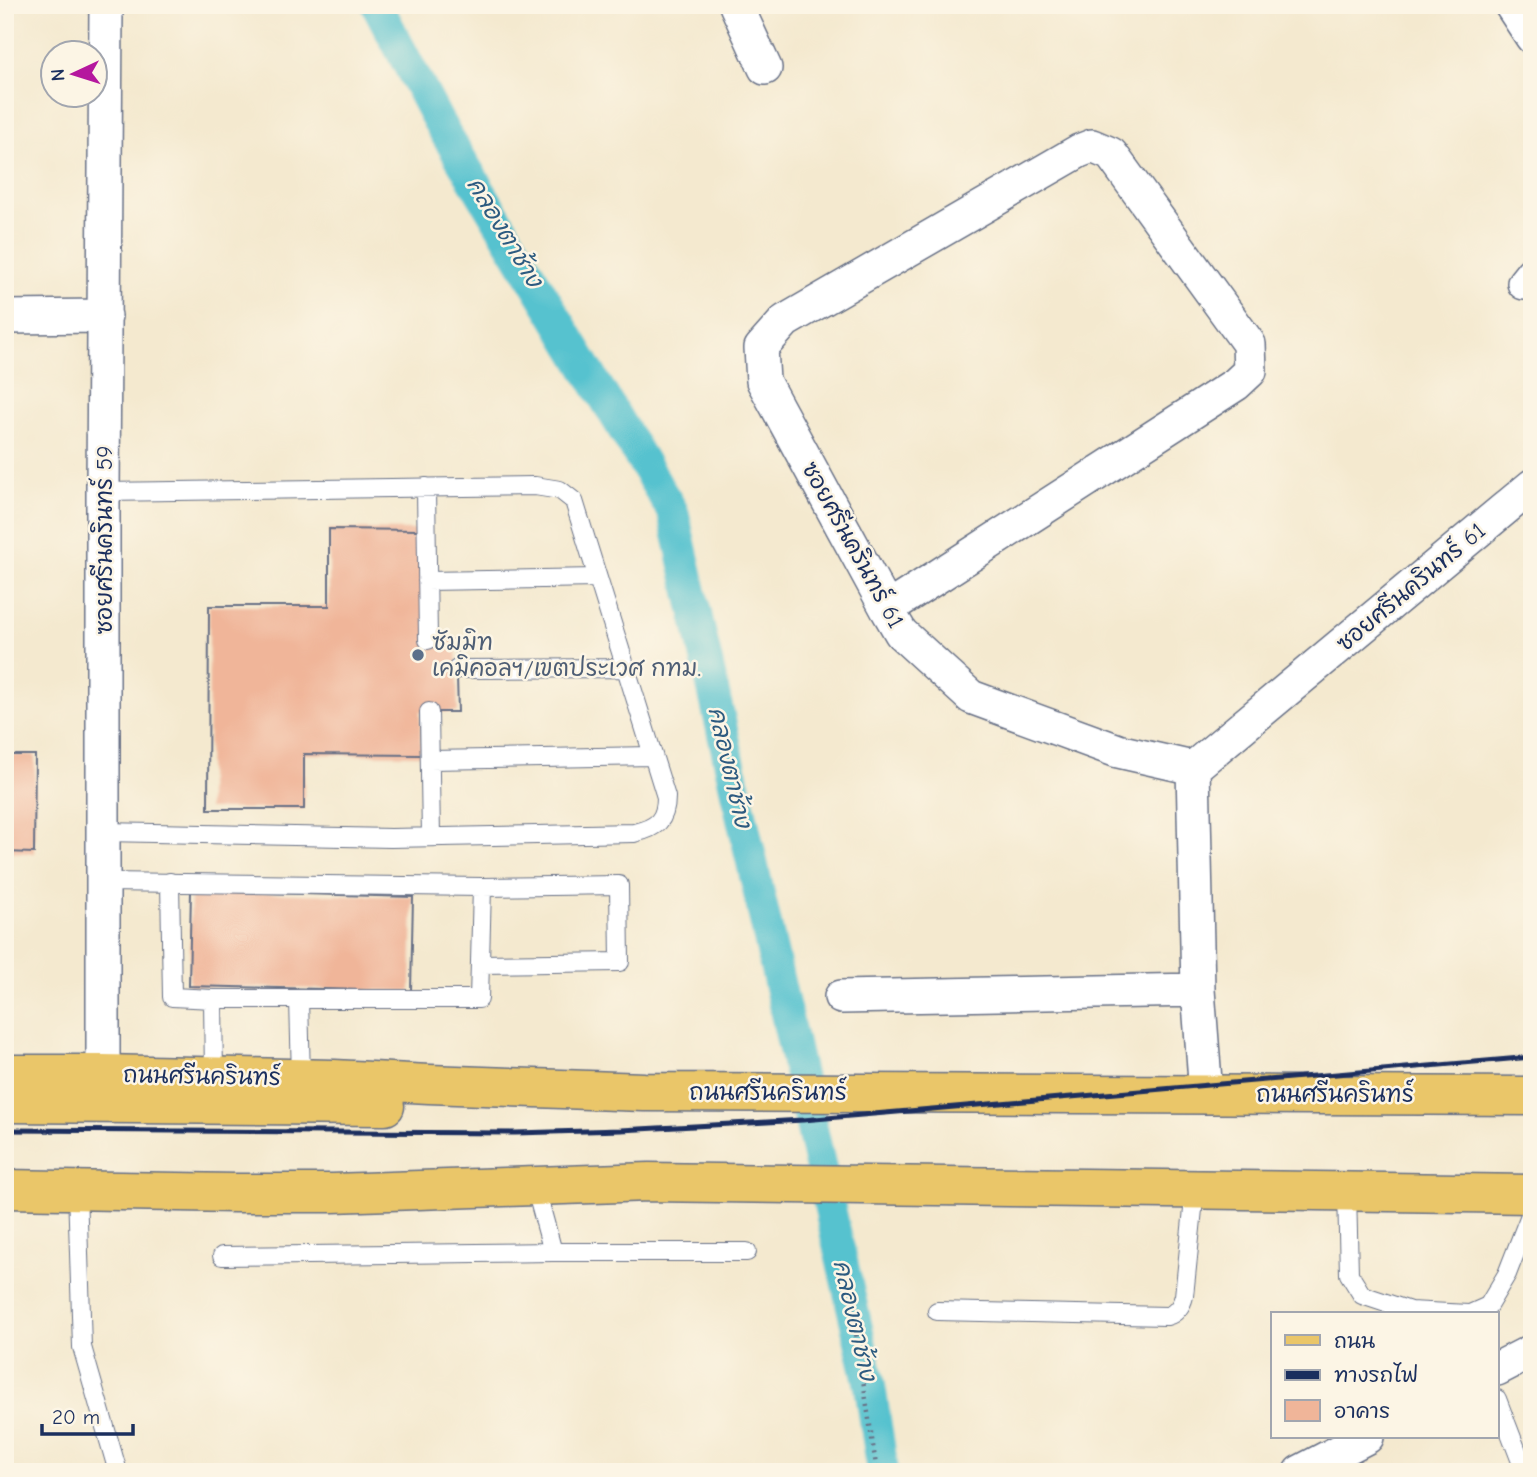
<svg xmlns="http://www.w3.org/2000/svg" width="1537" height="1477" viewBox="0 0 1537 1477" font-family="'Comic Neue','Playpen Sans Thai',sans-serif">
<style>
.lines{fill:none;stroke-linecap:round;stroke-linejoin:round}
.canal{stroke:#56c2cf;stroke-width:32}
.building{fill:#f0b599}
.service-casing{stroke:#677086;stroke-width:20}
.minor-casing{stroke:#677086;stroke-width:36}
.primary-casing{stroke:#677086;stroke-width:41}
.path{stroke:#677086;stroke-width:4.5;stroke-dasharray:2 5;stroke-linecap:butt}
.service{stroke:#fff;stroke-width:18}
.minor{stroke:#fff;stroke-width:33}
.primary{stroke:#eac669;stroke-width:38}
.rail{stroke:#1b2f5e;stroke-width:5}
.service-dot{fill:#5c6f8a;stroke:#fcf5e5;stroke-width:2.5}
.labels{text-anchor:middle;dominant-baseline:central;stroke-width:5;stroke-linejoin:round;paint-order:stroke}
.street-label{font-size:23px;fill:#1b2f5e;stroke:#fcf5e5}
.service-label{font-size:23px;fill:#4e5e75;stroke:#fcf5e5;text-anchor:start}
.water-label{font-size:24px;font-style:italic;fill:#2d5b80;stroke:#fcf5e5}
</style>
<rect width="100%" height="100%" fill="#fcf5e5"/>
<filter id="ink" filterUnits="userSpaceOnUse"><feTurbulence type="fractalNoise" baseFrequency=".0143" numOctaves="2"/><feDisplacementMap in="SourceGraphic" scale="14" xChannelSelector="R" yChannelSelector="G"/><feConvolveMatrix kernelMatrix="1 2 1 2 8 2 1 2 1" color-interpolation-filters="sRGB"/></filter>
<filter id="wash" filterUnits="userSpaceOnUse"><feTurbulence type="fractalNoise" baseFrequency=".00686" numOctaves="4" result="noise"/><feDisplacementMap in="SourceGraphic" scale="28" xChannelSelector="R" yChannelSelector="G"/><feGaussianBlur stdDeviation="1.57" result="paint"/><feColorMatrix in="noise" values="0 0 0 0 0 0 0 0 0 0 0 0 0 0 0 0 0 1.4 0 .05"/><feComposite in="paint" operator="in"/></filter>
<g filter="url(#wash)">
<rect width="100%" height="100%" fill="#f4e9cf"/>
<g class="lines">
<path class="canal" d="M377,5L438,121L673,512L870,1386L883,1472"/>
</g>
<g id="blocks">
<path class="building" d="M329,529L422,530L428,640H456L458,712H420L421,755L304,754V809H208L209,606H329Z
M5,755H35L34,853L5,852Z
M191,891L413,897L411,991L189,986Z"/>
</g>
</g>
<g filter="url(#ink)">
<use href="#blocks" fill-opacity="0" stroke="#677086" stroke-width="2"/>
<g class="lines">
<g class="service-casing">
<path id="service" d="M426,487L428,640
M103,492L535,486L560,490L574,501L666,797C666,820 657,828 634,833L391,838L104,832
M427,581L597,578
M457,669L625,668
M429,712L431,837
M430,760L653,756
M104,882L482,887L479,999H299L301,1078
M170,882L172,997L213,999L214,1077
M480,964L620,962L619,885L482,887
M213,999H299
M535,1186L553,1252H747
M77,1190L82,1347L118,1472
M1347,1191L1349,1274L1362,1295L1410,1311L1468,1314
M222,1256L553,1252
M937,1311L1167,1316C1176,1314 1182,1305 1184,1296L1195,1190
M1470,1314L1488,1306L1507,1274L1532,1210
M1497,1399L1525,1472"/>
</g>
<g class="minor-casing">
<path id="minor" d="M736,5L765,68
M1511,5L1532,37
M1524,283L1532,273
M5,317L105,316
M887,609L1236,384L1250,371L1249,344L1111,154L1092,146L1079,151L785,321L761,348L763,381L887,609L901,633L971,697L1118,751L1193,768
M841,997L1198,990
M103,1074V492L106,5
M1206,1094L1198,990L1193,768L1532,486
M1497,1369L1532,1351
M1300,1472L1367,1437"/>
</g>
<g class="primary-casing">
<path id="primary" d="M5,1074H103L334,1079L429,1084L644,1092L1532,1096
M5,1103L385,1106
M5,1189L235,1193H333L649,1182L1532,1194"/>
</g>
<path class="path" d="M852,1307L877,1472"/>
<use href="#service" class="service"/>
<use href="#minor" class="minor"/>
<use href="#primary" class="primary"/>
<path class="rail" d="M5,1130L516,1133L621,1130L803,1120L909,1111L1532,1057"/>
</g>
</g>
<circle class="service-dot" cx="418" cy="655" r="7"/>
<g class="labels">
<g class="street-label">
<text transform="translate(104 540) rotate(-90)">ซอยศรีนครินทร์ 59</text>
<text transform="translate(853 545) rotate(61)">ซอยศรีนครินทร์ 61</text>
<text transform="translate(1411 587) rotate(-40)">ซอยศรีนครินทร์ 61</text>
<text transform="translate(202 1076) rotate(1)">ถนนศรีนครินทร์</text>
<text x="768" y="1092">ถนนศรีนครินทร์</text>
<text x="1335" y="1094">ถนนศรีนครินทร์</text>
</g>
<g class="service-label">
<text x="432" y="642">ซัมมิท<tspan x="432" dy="26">เคมิคอลฯ/เขตประเวศ กทม.</tspan></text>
</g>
<g class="water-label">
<text transform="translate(505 232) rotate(59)">คลองตาช้าง</text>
<text transform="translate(730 767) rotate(77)">คลองตาช้าง</text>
<text transform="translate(855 1320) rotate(77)">คลองตาช้าง</text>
</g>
</g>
<rect width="1537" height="1477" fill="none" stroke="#fcf5e5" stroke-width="28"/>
<rect x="1271" y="1312" width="228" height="126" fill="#fcf5e5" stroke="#a2a6af" stroke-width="2"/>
<rect x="1285" y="1335" width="35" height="10" fill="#eac669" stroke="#a2a6af" stroke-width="2"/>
<text x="1334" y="1348" font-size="21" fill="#1b2f5e">ถนน</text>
<rect x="1285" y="1370" width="35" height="10" fill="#1b2f5e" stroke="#a2a6af" stroke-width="2"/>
<text x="1334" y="1382" font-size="21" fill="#1b2f5e">ทางรถไฟ</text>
<rect x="1285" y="1400" width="35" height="21" fill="#f0b599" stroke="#a2a6af" stroke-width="2"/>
<text x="1334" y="1418" font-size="21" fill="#1b2f5e">อาคาร</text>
<g transform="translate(74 74) rotate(266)"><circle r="33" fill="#fcf5e5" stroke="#a2a6af" stroke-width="2"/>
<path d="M0-5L12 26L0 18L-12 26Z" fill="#b5179e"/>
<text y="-10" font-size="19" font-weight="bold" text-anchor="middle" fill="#1b2f5e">N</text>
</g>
<path d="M42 1424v10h91v-10" fill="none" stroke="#1b2f5e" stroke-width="3.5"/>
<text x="52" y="1424" font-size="21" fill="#1b2f5e" stroke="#fcf5e5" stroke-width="5" paint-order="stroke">20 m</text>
</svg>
